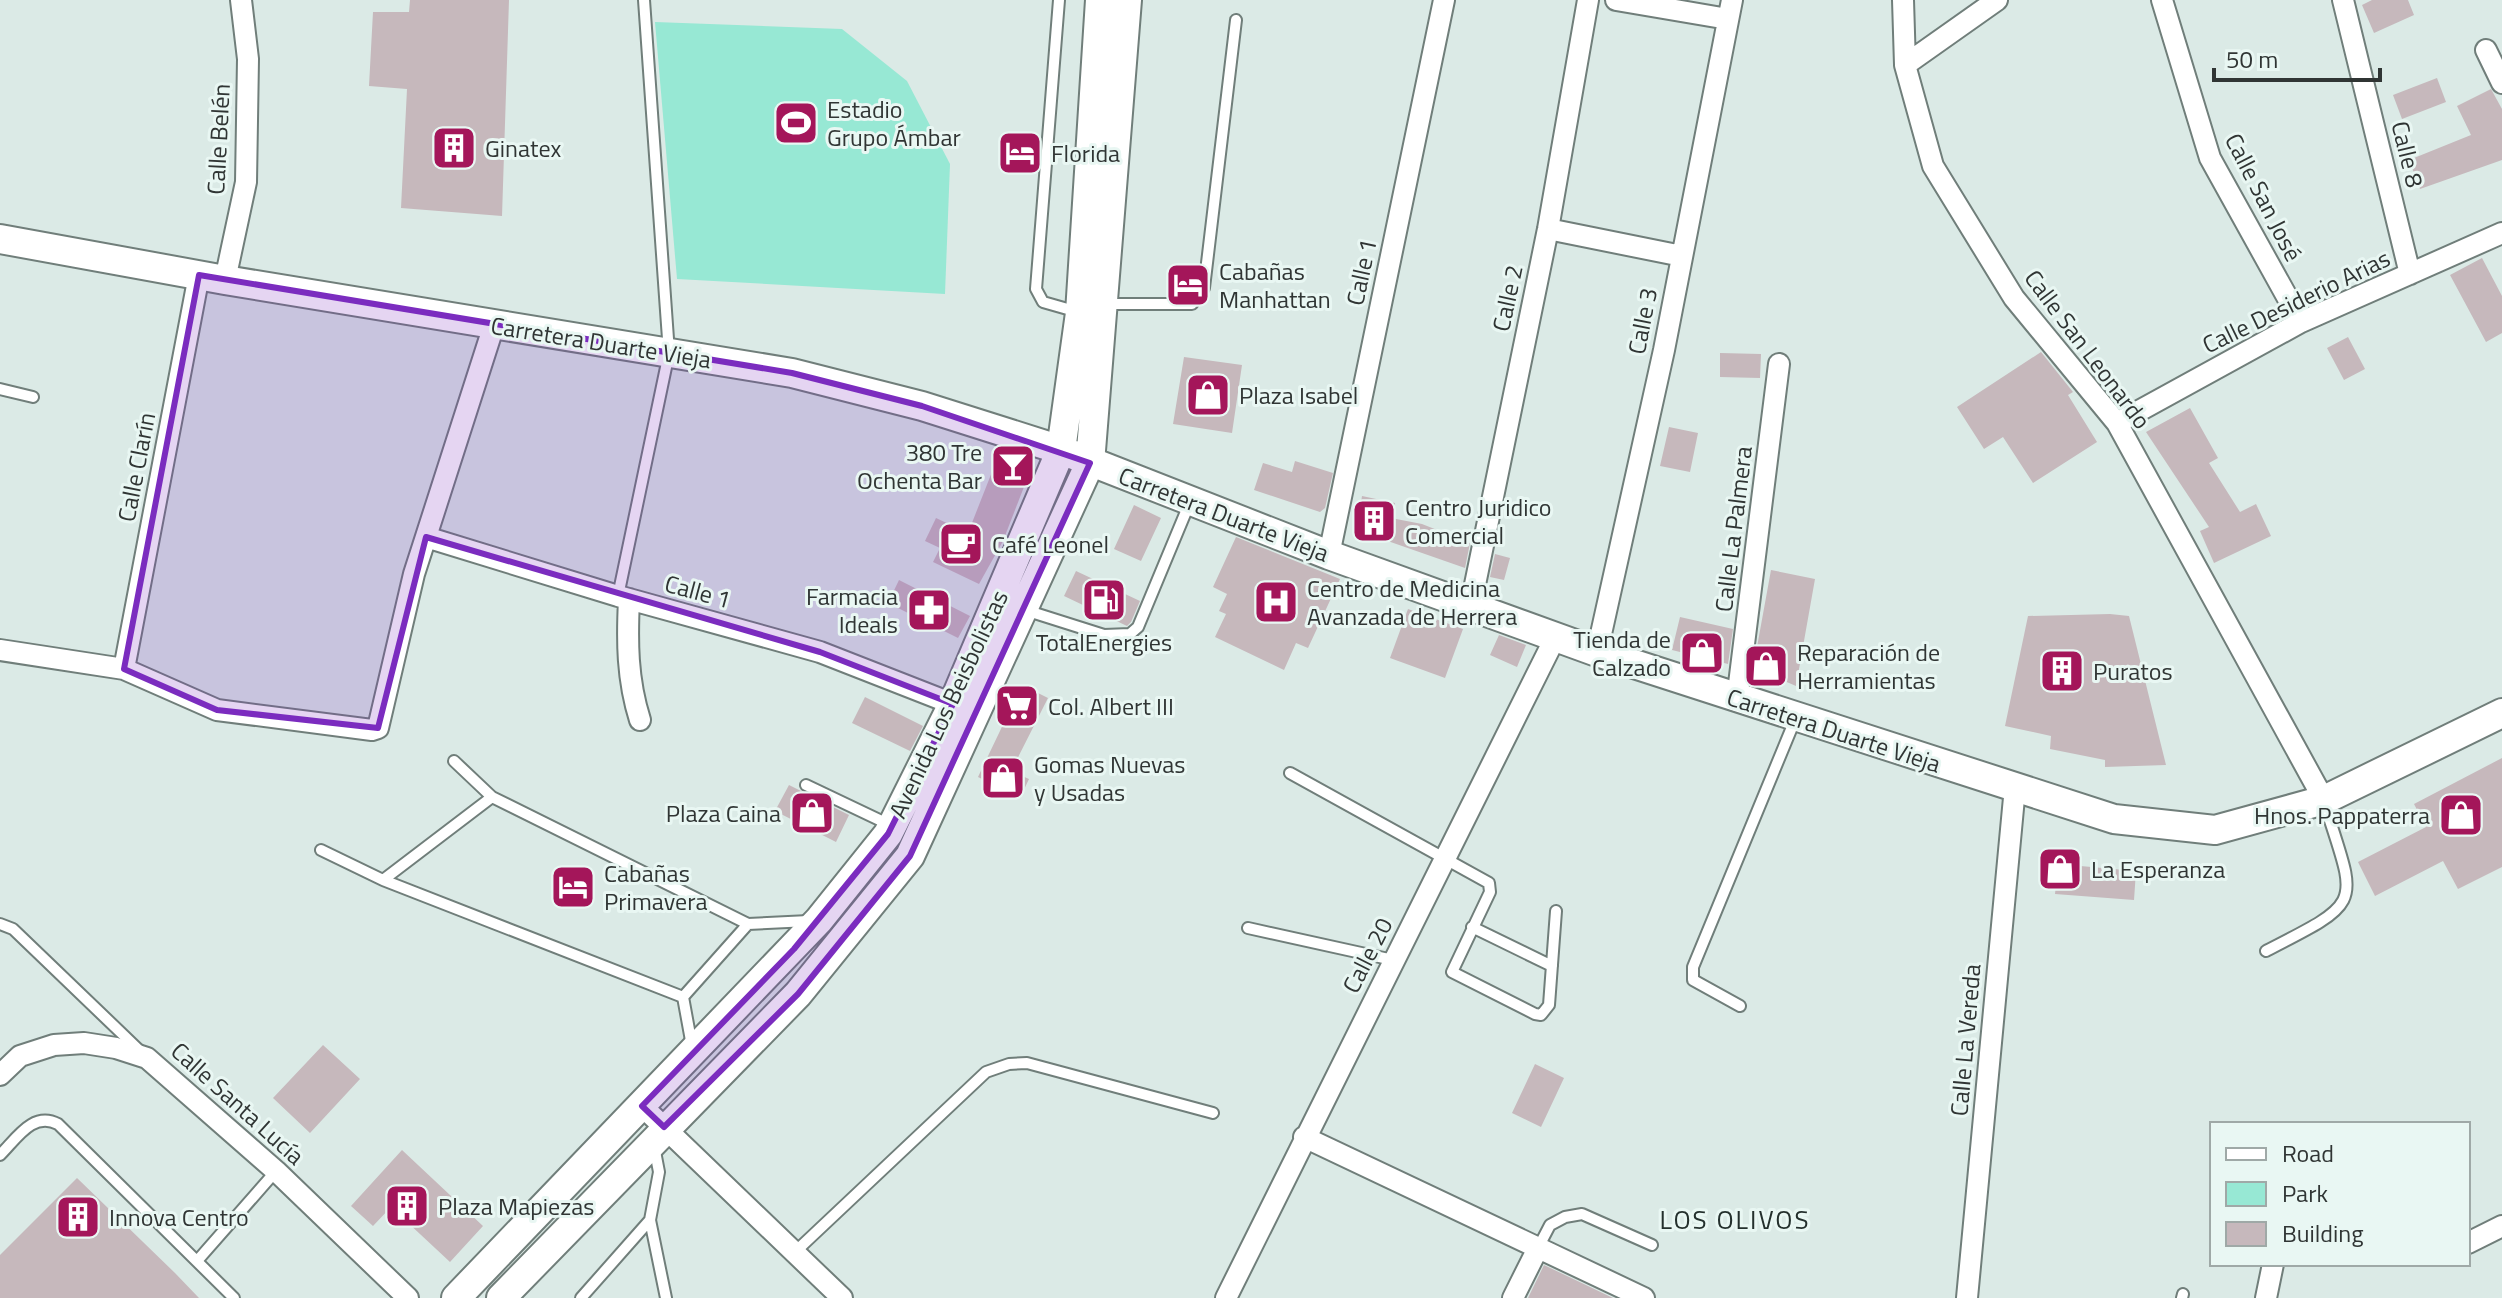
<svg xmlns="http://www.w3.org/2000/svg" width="2502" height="1298" viewBox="0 0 2502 1298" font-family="'Titillium Web',sans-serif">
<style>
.green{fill:#97e8d4}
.building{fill:#c6b8bc}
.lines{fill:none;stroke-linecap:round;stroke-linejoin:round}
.service-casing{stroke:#707e7a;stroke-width:14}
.minor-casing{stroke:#707e7a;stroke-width:24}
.secondary-casing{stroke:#707e7a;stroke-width:32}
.service{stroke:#fff;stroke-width:10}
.minor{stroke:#fff;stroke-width:20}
.secondary{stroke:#fff;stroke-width:28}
.marked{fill:#7b2cbf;fill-opacity:0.2;stroke:#7b2cbf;stroke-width:6;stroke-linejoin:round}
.labels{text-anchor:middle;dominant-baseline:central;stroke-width:6;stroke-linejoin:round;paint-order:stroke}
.poi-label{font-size:24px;fill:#303534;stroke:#e9f7f3;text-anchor:start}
.street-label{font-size:24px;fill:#303534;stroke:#e9f7f3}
.neighbourhood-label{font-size:26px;letter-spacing:2px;fill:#24302d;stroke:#e9f7f3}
</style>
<rect width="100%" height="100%" fill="#dbeae6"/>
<path class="green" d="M655,22L842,29L907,81L950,164L945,294L677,279Z"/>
<path class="building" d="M410,0H509L502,216L401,208L407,89L369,86L373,12H409Z
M2372,0H2408L2414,15L2374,33L2362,5Z
M2437,78L2446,102L2402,119L2393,95Z
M2491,89L2502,109V160L2420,189L2409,160L2471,135L2457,106Z
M2482,258L2502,296V333L2486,342L2450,275Z
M2348,337L2365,369L2344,380L2327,348Z
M2041,352L2073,392L2068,395L2097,442L2033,483L2003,437L1984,449L1957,407Z
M1720,353L1761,354L1760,378L1720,377Z
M1184,357L1242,365L1232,433L1173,424Z
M2190,408L2218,458L2209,463L2240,512L2256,504L2271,536L2214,563L2200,531L2209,527L2146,432Z
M1669,427L1698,433L1690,472L1660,466Z
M1001,449L1034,461L1003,541L979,584L933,562L940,548L925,541L936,518L968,533Z
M1295,461L1333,473L1325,508L1320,512L1254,490L1263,463L1292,472Z
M1362,496L1395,503L1391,518L1422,524L1470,543L1465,568L1362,532L1358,523Z
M1134,505L1161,518L1141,561L1114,549Z
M1236,537L1340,579L1308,648L1296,643L1284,670L1215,637L1226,614L1219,611L1227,594L1213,587Z
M1495,554L1510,558L1504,580L1490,577Z
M1771,570L1815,579L1796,686L1761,671L1755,658Z
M1076,571L1140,601L1131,622L1127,626L1064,596Z
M899,580L970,616L958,638L888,603Z
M1408,609L1463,629L1445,678L1390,658Z
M2110,614L2129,616L2166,765L2105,767V760L2050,749L2051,736L2005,726L2028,616Z
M1680,617L1733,629L1728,664L1672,650Z
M1499,635L1526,645L1517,667L1490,655Z
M1022,685L1048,698L1011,771L1029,779L1020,798L978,777Z
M865,697L923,726L910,751L852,723Z
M2502,758V867L2458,889L2443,861L2375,896L2358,862L2426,827L2414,804Z
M789,785L849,815L836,842L775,811Z
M2058,864L2136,871L2134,900L2055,894Z
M323,1045L360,1079L310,1133L273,1098Z
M1535,1064L1564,1078L1541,1127L1512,1113Z
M402,1150L483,1226L450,1262L391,1207L373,1226L351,1206Z
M77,1178L175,1273L199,1298H0V1255Z
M1544,1265L1588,1286L1613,1298H1528Z"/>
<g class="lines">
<g class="service-casing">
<path id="service" d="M1059,0L1036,289L1043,302L1078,312
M1105,304H1192L1204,288L1236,20
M0,389L33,397
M618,596L669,353L644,0
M1025,610L1104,635L1130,634L1138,627L1190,502
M454,761L492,797
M1290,773L1489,883L1490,892L1452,972L1535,1014L1541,1015L1549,1005L1556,911
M806,785L890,825
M321,850L383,880
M0,924L13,929L140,1051
M1472,927L1552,966
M1248,928L1393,960
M2266,951C2366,900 2357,906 2324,802
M683,997L748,924
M1740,1006L1693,980V967L1795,720
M692,1046L683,997L383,880L492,797L748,924L809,921
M654,1146L659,1172L650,1220L666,1298
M0,1155C17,1138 33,1111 58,1124L234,1298
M1538,1248L1550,1225L1565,1217L1582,1214L1652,1245
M795,1252L986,1072L1009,1064L1027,1063L1213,1113
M197,1261L276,1171
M581,1298L650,1220
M2182,1298L2183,1294"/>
</g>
<g class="minor-casing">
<path id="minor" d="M1616,0L1728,19
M1903,0L1905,65L1933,166L2014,298L2117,423L2324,800
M2162,0L2210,158L2301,322
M2343,0L2410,274
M2486,50L2502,83
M1905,65L1997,0
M1548,229L1682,256
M225,280L246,182L248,59L241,0
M2117,423L2301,322L2502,233
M426,537L618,596L820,652L953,704
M1329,555L1444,0
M629,599C627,641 627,679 640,720
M1471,604L1548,229L1588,0
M0,650L124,669L217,710L372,730L378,728L414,574L494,325
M1597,652L1664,350L1732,0
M124,669L199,275
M1737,700L1779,364
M0,1075L20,1056L54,1045L84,1043L116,1048L147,1058L276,1171L408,1298
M642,1106L842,1298
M1304,1137L1644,1298
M2468,1243L2502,1226
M1226,1298L1556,636
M1513,1298L1538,1248
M1967,1298L2015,787
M2266,1298L2273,1264"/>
</g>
<g class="secondary-casing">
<path id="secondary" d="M0,239L225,280L792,373L922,406L1061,450L1329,555L1597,652L2114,819L2215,830L2324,800L2502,713
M456,1298L819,920L888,834L953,704L1061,450L1080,313L1100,0
M501,1298L798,994L910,856L1090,463L1127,0"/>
</g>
<use href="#service" class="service"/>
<use href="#minor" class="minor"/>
<use href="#secondary" class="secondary"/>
</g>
<path class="marked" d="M199,275L792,373L922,406L1090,463L910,856L798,994L664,1127L642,1106L794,949L888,834L953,704L820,652L426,537L378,728L217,710L124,669Z"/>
<defs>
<g id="stadium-square" transform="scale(2.3)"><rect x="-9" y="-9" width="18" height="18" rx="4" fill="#a4165a" stroke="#e9f7f3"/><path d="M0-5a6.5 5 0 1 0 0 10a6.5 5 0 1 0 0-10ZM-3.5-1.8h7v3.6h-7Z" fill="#fff"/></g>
<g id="building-square" transform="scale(2.3)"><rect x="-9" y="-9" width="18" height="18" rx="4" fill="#a4165a" stroke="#e9f7f3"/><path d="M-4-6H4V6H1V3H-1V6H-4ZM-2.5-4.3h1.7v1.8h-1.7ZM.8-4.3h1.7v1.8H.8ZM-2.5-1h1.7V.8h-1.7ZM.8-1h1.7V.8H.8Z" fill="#fff"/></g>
<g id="hotel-square" transform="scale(2.3)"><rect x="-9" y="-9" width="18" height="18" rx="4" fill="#a4165a" stroke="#e9f7f3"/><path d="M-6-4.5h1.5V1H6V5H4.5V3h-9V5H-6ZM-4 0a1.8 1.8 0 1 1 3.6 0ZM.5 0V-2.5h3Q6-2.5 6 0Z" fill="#fff"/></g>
<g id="shop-square" transform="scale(2.3)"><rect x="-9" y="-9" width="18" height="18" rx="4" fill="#a4165a" stroke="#e9f7f3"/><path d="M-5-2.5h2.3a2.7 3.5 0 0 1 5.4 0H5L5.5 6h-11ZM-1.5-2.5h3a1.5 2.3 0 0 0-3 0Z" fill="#fff"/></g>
<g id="bar-square" transform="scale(2.3)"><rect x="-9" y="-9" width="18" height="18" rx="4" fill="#a4165a" stroke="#e9f7f3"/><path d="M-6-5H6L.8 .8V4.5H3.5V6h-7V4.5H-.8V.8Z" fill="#fff"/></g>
<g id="cafe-square" transform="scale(2.3)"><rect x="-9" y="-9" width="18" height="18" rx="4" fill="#a4165a" stroke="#e9f7f3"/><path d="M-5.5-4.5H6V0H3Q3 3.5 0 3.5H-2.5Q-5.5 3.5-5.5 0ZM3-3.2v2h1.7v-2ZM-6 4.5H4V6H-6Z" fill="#fff"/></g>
<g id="fuel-square" transform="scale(2.3)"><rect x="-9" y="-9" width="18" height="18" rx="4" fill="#a4165a" stroke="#e9f7f3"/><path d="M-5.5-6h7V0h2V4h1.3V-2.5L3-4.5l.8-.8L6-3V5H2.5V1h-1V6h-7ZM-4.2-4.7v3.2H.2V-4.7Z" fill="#fff"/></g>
<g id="hospital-square" transform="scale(2.3)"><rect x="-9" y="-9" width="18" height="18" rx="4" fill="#a4165a" stroke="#e9f7f3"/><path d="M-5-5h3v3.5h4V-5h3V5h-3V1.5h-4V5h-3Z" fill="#fff"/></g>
<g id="pharmacy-square" transform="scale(2.3)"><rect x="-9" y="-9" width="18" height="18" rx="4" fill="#a4165a" stroke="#e9f7f3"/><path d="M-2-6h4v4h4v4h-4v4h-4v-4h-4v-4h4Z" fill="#fff"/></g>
<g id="supermarket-square" transform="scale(2.3)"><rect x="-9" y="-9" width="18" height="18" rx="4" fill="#a4165a" stroke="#e9f7f3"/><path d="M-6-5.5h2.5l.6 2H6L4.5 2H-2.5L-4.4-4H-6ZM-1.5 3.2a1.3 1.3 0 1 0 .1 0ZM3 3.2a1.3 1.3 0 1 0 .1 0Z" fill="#fff"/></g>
</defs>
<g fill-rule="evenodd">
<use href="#stadium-square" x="796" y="123"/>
<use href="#building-square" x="454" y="148"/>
<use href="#hotel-square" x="1020" y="153"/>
<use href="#hotel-square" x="1188" y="285"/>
<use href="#shop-square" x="1208" y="395"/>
<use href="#bar-square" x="1013" y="466"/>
<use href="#building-square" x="1374" y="521"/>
<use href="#cafe-square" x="961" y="544"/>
<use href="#fuel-square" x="1104" y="600"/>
<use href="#hospital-square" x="1276" y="602"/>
<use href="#pharmacy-square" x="929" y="610"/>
<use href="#shop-square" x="1702" y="653"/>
<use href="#shop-square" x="1766" y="666"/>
<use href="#building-square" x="2062" y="671"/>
<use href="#supermarket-square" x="1017" y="706"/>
<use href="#shop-square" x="1003" y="778"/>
<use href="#shop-square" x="812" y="813"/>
<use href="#shop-square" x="2461" y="815"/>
<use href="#shop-square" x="2060" y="869"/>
<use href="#hotel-square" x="573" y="887"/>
<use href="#building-square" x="407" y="1206"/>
<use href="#building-square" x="78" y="1217"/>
</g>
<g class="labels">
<g class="poi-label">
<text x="827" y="109">Estadio<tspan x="827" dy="28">Grupo Ámbar</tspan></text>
<text x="485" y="148">Ginatex</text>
<text x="1051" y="153">Florida</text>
<text x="1219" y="271">Cabañas<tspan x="1219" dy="28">Manhattan</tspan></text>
<text x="1239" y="395">Plaza Isabel</text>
<text x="982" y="452" text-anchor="end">380 Tre<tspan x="982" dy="28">Ochenta Bar</tspan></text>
<text x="1405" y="507">Centro Juridico<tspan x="1405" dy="28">Comercial</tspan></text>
<text x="992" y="544">Café Leonel</text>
<text x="1307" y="588">Centro de Medicina<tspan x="1307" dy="28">Avanzada de Herrera</tspan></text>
<text x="898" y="596" text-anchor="end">Farmacia<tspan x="898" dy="28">Ideals</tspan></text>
<text x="1671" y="639" text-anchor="end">Tienda de<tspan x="1671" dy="28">Calzado</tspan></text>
<text x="1104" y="642" text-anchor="middle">TotalEnergies</text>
<text x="1797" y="652">Reparación de<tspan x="1797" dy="28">Herramientas</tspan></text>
<text x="2093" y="671">Puratos</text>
<text x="1048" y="706">Col. Albert III</text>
<text x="1034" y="764">Gomas Nuevas<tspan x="1034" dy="28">y Usadas</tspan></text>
<text x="781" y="813" text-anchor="end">Plaza Caina</text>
<text x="2430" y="815" text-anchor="end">Hnos. Pappaterra</text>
<text x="2091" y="869">La Esperanza</text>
<text x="604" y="873">Cabañas<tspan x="604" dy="28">Primavera</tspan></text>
<text x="438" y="1206">Plaza Mapiezas</text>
<text x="109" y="1217">Innova Centro</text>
</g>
<g class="street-label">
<text transform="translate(218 139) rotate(-87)">Calle Belén</text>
<text transform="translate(2408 154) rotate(76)">Calle 8</text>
<text transform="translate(2264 197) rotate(63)">Calle San José</text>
<text transform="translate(1361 272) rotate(-78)">Calle 1</text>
<text transform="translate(1507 298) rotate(-78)">Calle 2</text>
<text transform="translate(2296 301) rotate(-26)">Calle Desiderio Arias</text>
<text transform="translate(1642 321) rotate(-79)">Calle 3</text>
<text transform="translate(601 342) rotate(9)">Carretera Duarte Vieja</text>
<text transform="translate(2088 349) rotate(53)">Calle San Leonardo</text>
<text transform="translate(136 467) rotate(-79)">Calle Clarín</text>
<text transform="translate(1224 514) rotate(21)">Carretera Duarte Vieja</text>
<text transform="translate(1733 529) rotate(-83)">Calle La Palmera</text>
<text transform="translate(698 591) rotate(15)">Calle 1</text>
<text transform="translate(948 704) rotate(-65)">Avenida Los Beisbolistas</text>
<text transform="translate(1834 730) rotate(18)">Carretera Duarte Vieja</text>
<text transform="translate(1367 955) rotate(-63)">Calle 20</text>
<text transform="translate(1965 1040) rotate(-85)">Calle La Vereda</text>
<text transform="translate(238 1103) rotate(42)">Calle Santa Lucía</text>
</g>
<g class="neighbourhood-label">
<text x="1735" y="1219">LOS OLIVOS</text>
</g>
</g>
<rect x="2210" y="1122" width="260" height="144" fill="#e9f7f3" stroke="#9fa9a7" stroke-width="2"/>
<rect x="2226" y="1148" width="40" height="12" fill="#ffffff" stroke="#9fa9a7" stroke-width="2"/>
<text x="2282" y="1162" font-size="24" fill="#303534">Road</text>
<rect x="2226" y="1182" width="40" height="24" fill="#97e8d4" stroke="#9fa9a7" stroke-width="2"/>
<text x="2282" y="1202" font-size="24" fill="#303534">Park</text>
<rect x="2226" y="1222" width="40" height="24" fill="#c6b8bc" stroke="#9fa9a7" stroke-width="2"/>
<text x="2282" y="1242" font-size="24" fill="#303534">Building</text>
<path d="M2214 68v12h166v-12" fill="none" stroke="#303534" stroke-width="4"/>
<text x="2226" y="68" font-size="24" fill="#303534" stroke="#e9f7f3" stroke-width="6" paint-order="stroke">50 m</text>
</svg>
